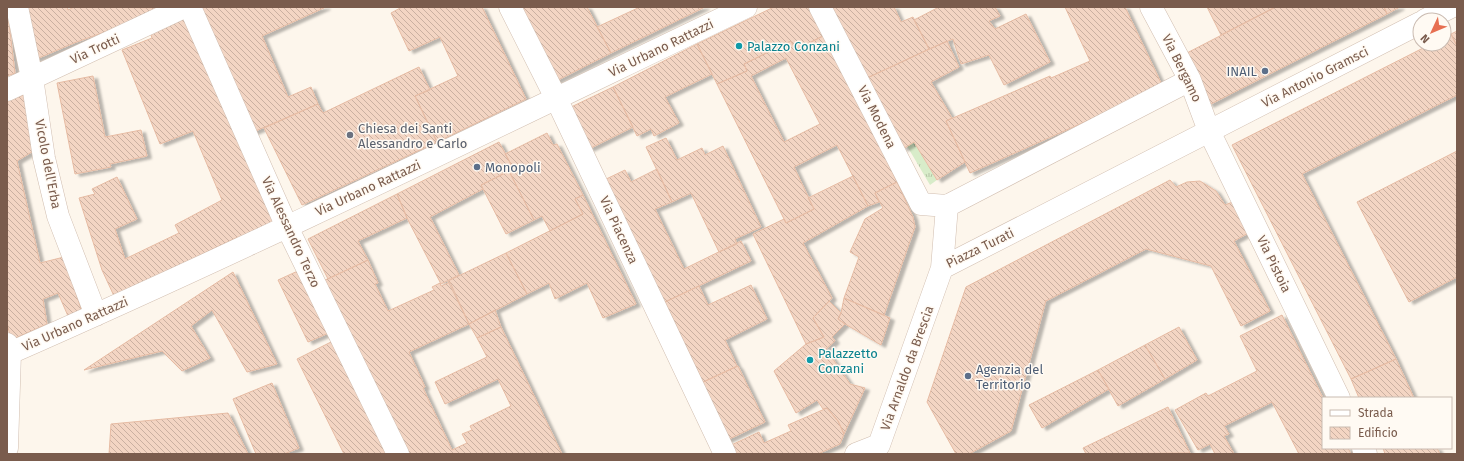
<svg xmlns="http://www.w3.org/2000/svg" width="1464" height="461" viewBox="0 0 1464 461" font-family="'Fira Sans',sans-serif">
<style>
.grass{fill:url(#grass-tufts)}
.building{fill:url(#building-back-hatch);stroke:#e6bba3;fill-rule:evenodd;filter:url(#shadow)}
.lines{fill:none;stroke-linecap:round;stroke-linejoin:round}
.minor-casing{stroke:#d1beb0;stroke-width:23}
.minor{stroke:#fff;stroke-width:22}
.culture-dot{fill:#0f9aa8;stroke:#fffaf3;stroke-width:1.5}
.service-dot{fill:#5c6f8a;stroke:#fffaf3;stroke-width:1.5}
.worship-dot{fill:#6b7280;stroke:#fffaf3;stroke-width:1.5}
.labels{text-anchor:middle;dominant-baseline:central;stroke-width:3;stroke-linejoin:round;paint-order:stroke}
.culture-label{font-size:13px;fill:#0d838f;stroke:#fffaf3;text-anchor:start}
.street-label{font-size:13px;fill:#7a5c4d;stroke:#fffaf3}
.service-label{font-size:13px;fill:#4e5e75;stroke:#fffaf3;text-anchor:start}
.worship-label{font-size:13px;fill:#5b616d;stroke:#fffaf3;text-anchor:start}
</style>
<defs>
<pattern id="grass-tufts" width="24" height="20" patternUnits="userSpaceOnUse"><rect width="24" height="20" fill="#d8ecc9"/><path d="M3 7l-1-3M5 7V3M7 7l1-3M15 17l-1-3M17 17v-4M19 17l1-3" fill="none" stroke="#b4c2a5"/></pattern>
<pattern id="building-back-hatch" width="6" height="6" patternUnits="userSpaceOnUse"><rect width="6" height="6" fill="#f3d5c3"/><path d="M-1 5l2 2M0 0l6 6M5-1l2 2" fill="none" stroke="#cab0a1"/></pattern>
<filter id="shadow"><feDropShadow dx="4.5" dy="2.5" stdDeviation="1" flood-color="#0004"/></filter>
</defs>
<rect width="100%" height="100%" fill="#fdf6ec"/>
<path class="grass" d="M914,142L937,180L930,185L907,146Z"/>
<path class="building" d="M7,7L15,73L7,76Z
M22,7H67L68,10L74,7L171,8L74,43L34,60Z
M201,7H326L262,36L288,97L311,87L318,104L251,133Z
M402,7H482L526,99L437,142L415,96L458,76L440,37L409,51L391,13Z
M516,7H587L611,53L554,82Z
M640,7H705L611,53L597,27Z
M774,7H814L827,34L805,45L807,48L797,52L791,41L744,64L747,71L717,84L697,44Z
M830,7H894L901,22L913,17L929,49L865,79Z
M939,7H995L1000,16L989,21L995,29L1026,14L1050,62L1004,85L989,55L961,64L953,39L929,49L914,20Z
M1065,7H1125L1163,87L970,173L946,121L1050,76L1051,78L1090,61Z
M1207,7H1275L1221,35Z
M1276,7H1384L1387,14L1209,105L1183,55Z
M1384,7H1400L1387,14Z
M191,15L280,225L240,242L238,237L114,296L102,270L79,198L95,194L92,189L117,177L137,219L115,229L125,259L179,233L175,225L222,200L193,131L160,144L122,50L152,38L150,32Z
M1457,31V46L1451,34Z
M827,34L897,182L875,193L879,202L868,206L837,145L794,167L814,209L786,223L717,84L747,71L744,64L791,41L797,52L807,48L805,45ZM786,58L820,124L784,142L751,76Z
M1451,34L1457,46V95L1302,174L1396,359L1351,379L1232,145L1431,44H1444V37Z
M947,41L959,67L931,82L952,118L946,121L965,162L937,180L914,142L903,149L865,79Z
M697,44L712,74L665,97L679,123L654,136L651,129L637,136L613,87Z
M419,67L430,90L415,96L437,142L302,205L264,128L318,104L323,113Z
M93,76L105,137L141,130L147,156L110,164L111,167L75,174L57,83Z
M613,87L633,127L589,149L569,108Z
M26,94L35,150L17,161L40,263L64,257L82,312L68,316L58,293L43,299L47,324L11,340L7,323V122H8L7,116V101Z
M547,133L553,145L557,144L583,195L575,199L583,214L550,231L542,216L534,220L509,171L508,169L512,166L505,154Z
M666,138L677,160L702,148L705,155L723,146L761,227L735,239L737,244L719,252L691,193L672,202L646,147Z
M499,142L512,166L508,169L509,171L481,185L483,189L430,217L459,275L441,284L407,218L397,194Z
M1457,151V277L1409,302L1357,202Z
M657,169L672,202L655,209L684,269L741,241L751,261L661,304L602,181L625,170L631,182Z
M509,171L534,220L506,234L481,185Z
M853,176L868,206L803,243L832,298L813,318L824,337L806,344L753,234L784,219L786,223L814,209L808,198Z
M1170,180L1176,187L1187,182L1200,181L1216,191L1225,205L1235,201L1252,231L1234,241L1270,311L1241,326L1211,266L1146,249L1046,301V300L1011,431L969,454H956L927,402L966,287Z
M897,182L913,217L915,227L884,315L844,298L859,257L850,252L865,219L883,208L875,193Z
M397,194L407,218L358,241L368,260L328,279L308,239Z
M583,195L636,304L603,318L587,283L555,299L549,283L527,294L506,253L583,214L575,199Z
M506,253L527,294L469,324L448,281Z
M368,260L378,283L375,284L388,311L434,290L432,287L440,283L441,286L450,282L469,324L409,352L425,387L423,388L452,450L467,443L462,434L472,430L470,426L511,406L498,379L445,404L435,382L487,357L477,338L501,327L562,454H406L323,281Z
M300,270L331,332L308,342L278,280Z
M233,272L277,364L247,372L212,310L191,326L210,358L182,371L162,351L84,370Z
M751,285L767,319L725,340L737,366L703,382L665,302L699,286L708,305Z
M844,298L890,318L881,345L845,324L838,319L841,313Z
M829,301L841,313L838,319L845,324L832,337L835,341L826,349L850,384L865,388L844,434L838,421L827,408L823,409L817,400L796,413L774,371L806,344L824,337L813,318Z
M495,310L501,327L477,338L469,324Z
M1282,315L1323,398V448H1348L1351,454H1299L1272,402L1224,426L1229,434L1224,436L1234,454H1215L1210,444L1198,450L1175,410L1206,393L1208,396L1257,371L1240,336Z
M1179,327L1197,360L1165,379L1145,345Z
M335,340L391,454H344L297,359Z
M1145,345L1165,379L1118,406L1098,370Z
M1396,359L1414,398H1359L1351,379Z
M738,366L765,422L723,442L697,385Z
M1098,370L1109,389L1042,428L1029,405Z
M272,383L299,448L284,454H256L233,399Z
M1168,407L1190,453L1086,454L1083,448Z
M827,408L838,421L844,434L840,444L818,454H727L725,448L759,432L764,443L791,431L788,425Z
M228,413L248,454H109L111,424Z
M1383,448H1437L1440,454H1385Z"/>
<g class="lines">
<g class="minor-casing">
<path id="minor" d="M17,7L32,78L44,158L58,216L96,315
M190,7L287,227L398,454
M510,7L556,98L725,454
M820,7L921,204L947,206
M1151,7L1190,80L1209,131L1339,398
M1425,20L1451,7
M7,90L184,7
M947,206L1190,80
M942,268L1420,23
M7,344L10,353L7,448
M7,353H10C258,244 502,124 746,7
M1363,448L1366,454
M856,454L879,445L942,268L947,206"/>
</g>
<use href="#minor" class="minor"/>
</g>
<g class="culture-dot">
<circle cx="739" cy="46" r="4"/>
<circle cx="810" cy="360" r="4"/>
</g>
<g class="service-dot">
<circle cx="1265" cy="71" r="4"/>
<circle cx="477" cy="167" r="4"/>
<circle cx="968" cy="376" r="4"/>
</g>
<circle class="worship-dot" cx="350" cy="135" r="4"/>
<g class="labels">
<g class="culture-label">
<text x="747" y="46">Palazzo Conzani</text>
<text x="818" y="353">Palazzetto<tspan x="818" dy="15">Conzani</tspan></text>
</g>
<g class="street-label">
<text transform="translate(661 48) rotate(-26)">Via Urbano Rattazzi</text>
<text transform="translate(95 49) rotate(-25)">Via Trotti</text>
<text transform="translate(1182 68) rotate(64)">Via Bergamo</text>
<text transform="translate(1315 77) rotate(-27)">Via Antonio Gramsci</text>
<text transform="translate(877 117) rotate(63)">Via Modena</text>
<text transform="translate(48 164) rotate(79)">Vicolo dell'Erba</text>
<text transform="translate(368 188) rotate(-25)">Via Urbano Rattazzi</text>
<text transform="translate(619 230) rotate(65)">Via Piacenza</text>
<text transform="translate(291 232) rotate(65)">Via Alessandro Terzo</text>
<text transform="translate(980 248) rotate(-26)">Piazza Turati</text>
<text transform="translate(1274 264) rotate(64)">Via Pistoia</text>
<text transform="translate(75 324) rotate(-24)">Via Urbano Rattazzi</text>
<text transform="translate(907 368) rotate(-70)">Via Arnaldo da Brescia</text>
</g>
<g class="service-label">
<text x="1257" y="71" text-anchor="end">INAIL</text>
<text x="485" y="167">Monopoli</text>
<text x="976" y="369">Agenzia del<tspan x="976" dy="15">Territorio</tspan></text>
</g>
<g class="worship-label">
<text x="358" y="128">Chiesa dei Santi<tspan x="358" dy="15">Alessandro e Carlo</tspan></text>
</g>
</g>
<rect width="1464" height="461" fill="none" stroke="#7a5c4d" stroke-width="16"/>
<rect x="1322" y="397" width="130" height="52" fill="#fffaf3" stroke="#cabbb1"/>
<rect x="1330" y="410" width="20" height="6" fill="#ffffff" stroke="#cabbb1"/>
<text x="1358" y="417" font-size="12" fill="#7a5c4d">Strada</text>
<rect x="1330" y="427" width="20" height="12" fill="url(#building-back-hatch)" stroke="#cabbb1"/>
<text x="1358" y="437" font-size="12" fill="#7a5c4d">Edificio</text>
<g transform="translate(1432 32) rotate(226)"><circle r="19" fill="#fffaf3" stroke="#cabbb1"/>
<path d="M0-3L7 15L0 10L-7 15Z" fill="#e76f51"/>
<text y="-6" font-size="11" font-weight="bold" text-anchor="middle" fill="#7a5c4d">N</text>
</g>
</svg>
